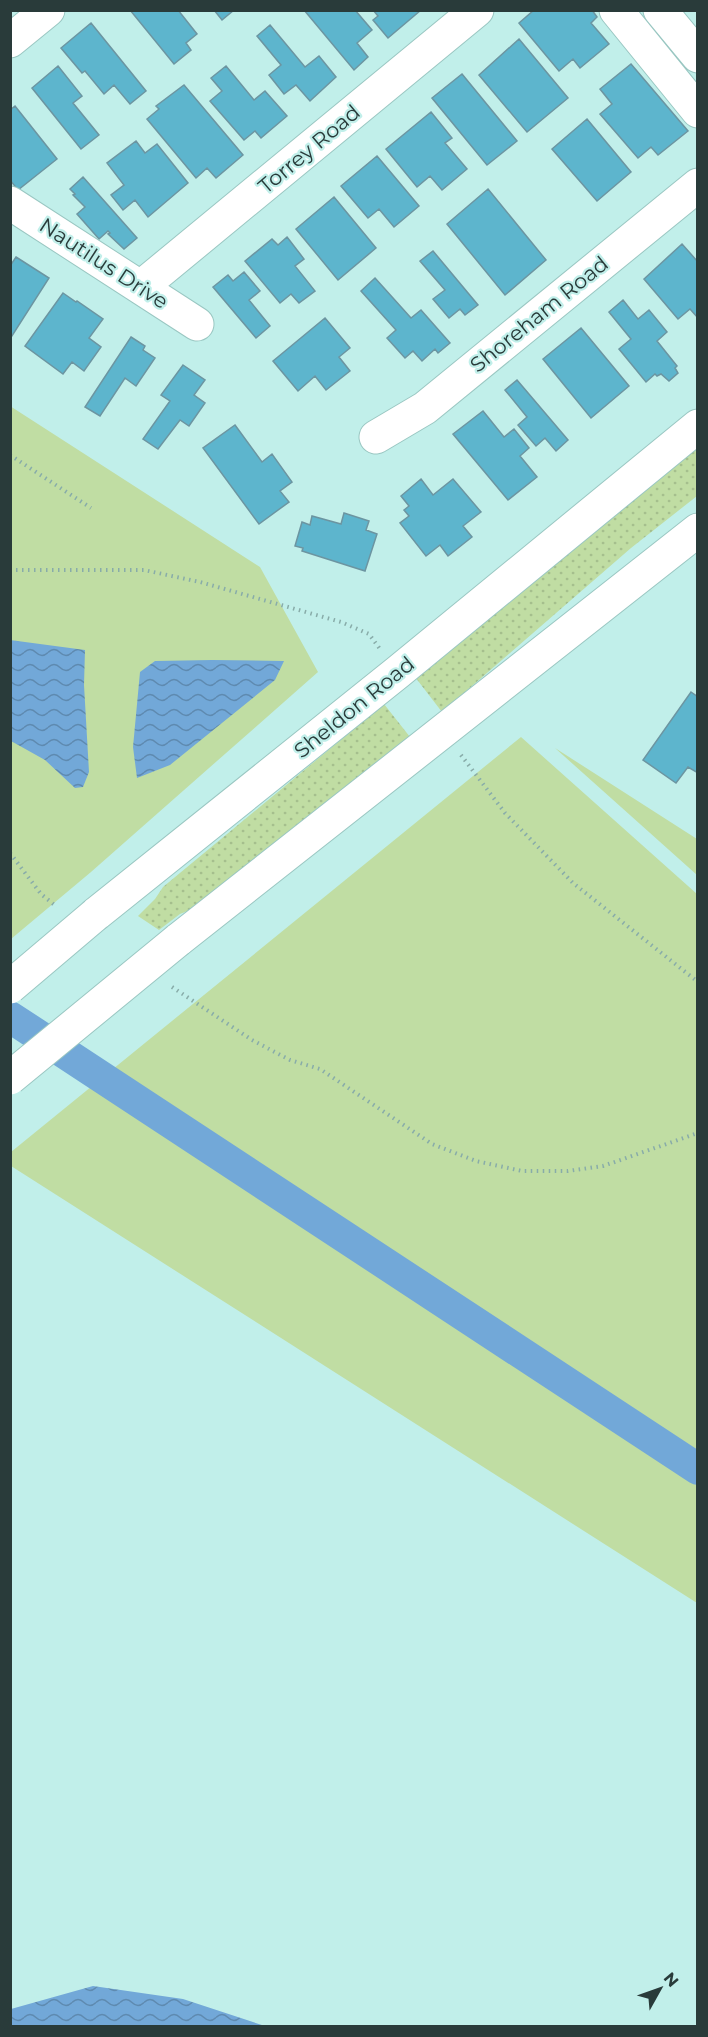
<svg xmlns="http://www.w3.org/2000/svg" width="708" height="2037" viewBox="0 0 708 2037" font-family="Montserrat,sans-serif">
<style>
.grass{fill:url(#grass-dots)}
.green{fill:#c0dda3}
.water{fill:url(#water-waves)}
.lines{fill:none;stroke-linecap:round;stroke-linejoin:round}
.canal{stroke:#72a8d8;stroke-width:32}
.building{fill:#5db5cd;stroke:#6c95a1;stroke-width:1.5}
.minor-casing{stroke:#9ac7c2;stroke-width:35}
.major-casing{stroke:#9ac7c2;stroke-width:35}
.path{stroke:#88aca9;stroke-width:4;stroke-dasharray:1.5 4.5;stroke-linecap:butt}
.minor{stroke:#fff;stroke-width:33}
.major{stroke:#fff;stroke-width:33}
.major-bridge-casing{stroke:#9ac7c2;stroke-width:35;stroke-linecap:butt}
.major-bridge{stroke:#fff;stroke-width:33}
.labels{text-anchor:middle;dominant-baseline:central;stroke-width:4.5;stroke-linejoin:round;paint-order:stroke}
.street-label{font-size:21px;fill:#293b3a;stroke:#c1efea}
</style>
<defs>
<pattern id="grass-dots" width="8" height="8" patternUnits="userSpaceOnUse" patternTransform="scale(1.5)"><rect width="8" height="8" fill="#c0dda3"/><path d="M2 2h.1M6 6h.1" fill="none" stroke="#a5bf8d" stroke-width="1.8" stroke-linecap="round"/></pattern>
<pattern id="water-waves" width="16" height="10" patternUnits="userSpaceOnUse" patternTransform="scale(1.5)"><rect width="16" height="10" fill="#72a8d8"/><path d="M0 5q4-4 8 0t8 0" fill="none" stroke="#5e8ab0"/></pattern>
</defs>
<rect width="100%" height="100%" fill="#c1efea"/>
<path class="grass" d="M697,447V496L631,548L442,712L415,677Z
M384,704L410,737L195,908L180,914L159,930L138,916L155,899L163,887Z"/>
<path class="green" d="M10,406L260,567L318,672L91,872L11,939Z
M521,737L697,894V1603L11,1166V1152Z
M555,748L697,839V875Z"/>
<path class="water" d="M10,640L85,650L84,685L89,772L83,787L75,788L45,760L11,741Z
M212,660L284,661L275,680L170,765L137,778L133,747L140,672L155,661Z
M93,1986L183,1999L265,2026H11V2009Z"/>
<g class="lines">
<path class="canal" d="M10,1017L698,1469"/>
</g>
<path class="building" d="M130,10H178L197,34L186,43L191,50L174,64Z
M214,10H234L222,20Z
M304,10H355L372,30L357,43L368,57L354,70Z
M373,10H421L388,38L373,20L378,16Z
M534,10H592L597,17L591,23L609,44L580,68L573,59L559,71L519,23Z
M91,23L146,91L130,104L114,85L104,94L85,71L82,73L61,48Z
M270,25L305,67L319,56L336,77L310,101L296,85L284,94L269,75L281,65L257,36Z
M519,39L568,98L527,132L479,75Z
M631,64L688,131L658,155L651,147L638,158L600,114L612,104L600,89Z
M58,66L82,96L73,103L99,135L81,149L32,88Z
M226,66L254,100L265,91L287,116L261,138L255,131L244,140L210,101L222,91L211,78Z
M462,74L517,141L487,165L432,98Z
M184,85L243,155L216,178L207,168L196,178L147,119L159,109L156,106Z
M15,106L57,159L18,190L10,180V110Z
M431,112L452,138L445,143L467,169L442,190L430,176L417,187L386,149Z
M587,119L631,172L597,201L552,149Z
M136,141L145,153L157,144L188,183L148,217L135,200L123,210L111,195L124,185L107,163Z
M377,156L419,206L394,227L379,209L368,218L341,186Z
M83,177L137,238L124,249L108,234L110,233L108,231L99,239L77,214L85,207L73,195L75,194L70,189Z
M488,189L546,260L505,295L447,224Z
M334,197L376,248L338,280L296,229Z
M287,237L304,259L295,266L315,291L299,303L291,294L280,303L245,261L272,239L278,245Z
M682,244L698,262V318L690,309L678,319L644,279Z
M433,251L478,305L465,315L460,309L449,318L433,299L445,290L420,261Z
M16,257L49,278L10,339V266Z
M244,272L260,291L249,300L270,326L256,338L213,287L228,275L233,281Z
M375,278L411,318L421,310L450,343L438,353L435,349L422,361L413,351L405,358L387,338L396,330L361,291Z
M63,293L76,302L77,301L103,319L89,338L101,347L84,371L72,362L63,374L25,346Z
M623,300L638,319L649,310L667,332L657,341L677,366L675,368L678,373L669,381L661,374L657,376L655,374L646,382L619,349L631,339L609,312Z
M325,318L350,348L339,357L350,371L326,390L315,376L298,391L273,361Z
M581,328L629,386L591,418L543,359Z
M131,337L145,346L143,350L155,358L136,386L125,378L100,416L85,407Z
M183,365L205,380L194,395L205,403L189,426L180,420L158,449L143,439L170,401L161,395Z
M517,380L568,440L556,451L545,438L536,446L518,425L527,417L505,390Z
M483,411L504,437L514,429L529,448L520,456L537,477L508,500L453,434Z
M235,425L262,462L272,454L292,482L280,491L289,502L259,524L203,448Z
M421,479L433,495L453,479L481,512L463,526L472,537L448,556L440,545L426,556L400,523L409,516L404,510L409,506L401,496Z
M344,513L369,521L366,530L377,534L365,571L302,551L303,548L295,546L302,522L310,525L312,516L341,524Z
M691,692L698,697V773L688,767L676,783L643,760Z"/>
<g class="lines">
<g class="minor-casing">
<path id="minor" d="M616,10L698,111
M660,10L698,56
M10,41L48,10
M10,203L197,324
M141,287L477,10
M376,437L425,408L698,185"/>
</g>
<g class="major-casing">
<path id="major" d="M96,914L398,672L698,426
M178,940L698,530"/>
</g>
<path class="path" d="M10,455L91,508
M10,570H144L200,582L341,622L369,634L380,649
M461,755L505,813L573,883L698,982
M10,853L41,894L57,907
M172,987L252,1040L290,1060L320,1069L432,1144L476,1161L522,1171H568L603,1166L698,1133"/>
<use href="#minor" class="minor"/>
<use href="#major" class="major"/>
<g class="major-bridge-casing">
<path id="major-bridge" d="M10,987L96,914
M10,1078L178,940"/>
</g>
<use href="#major-bridge" class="major-bridge"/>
</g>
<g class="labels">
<g class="street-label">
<text transform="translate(309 149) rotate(-40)">Torrey Road</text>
<text transform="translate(104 263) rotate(33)">Nautilus Drive</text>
<text transform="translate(539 314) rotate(-39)">Shoreham Road</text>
<text transform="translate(354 707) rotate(-39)">Sheldon Road</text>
</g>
</g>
<rect width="708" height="2037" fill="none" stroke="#293b3a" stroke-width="24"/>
<g transform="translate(660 1989) rotate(50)" stroke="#c1efea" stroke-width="4.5" paint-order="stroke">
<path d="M0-4.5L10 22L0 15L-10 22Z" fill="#293b3a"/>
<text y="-9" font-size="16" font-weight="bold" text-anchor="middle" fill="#293b3a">N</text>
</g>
</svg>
